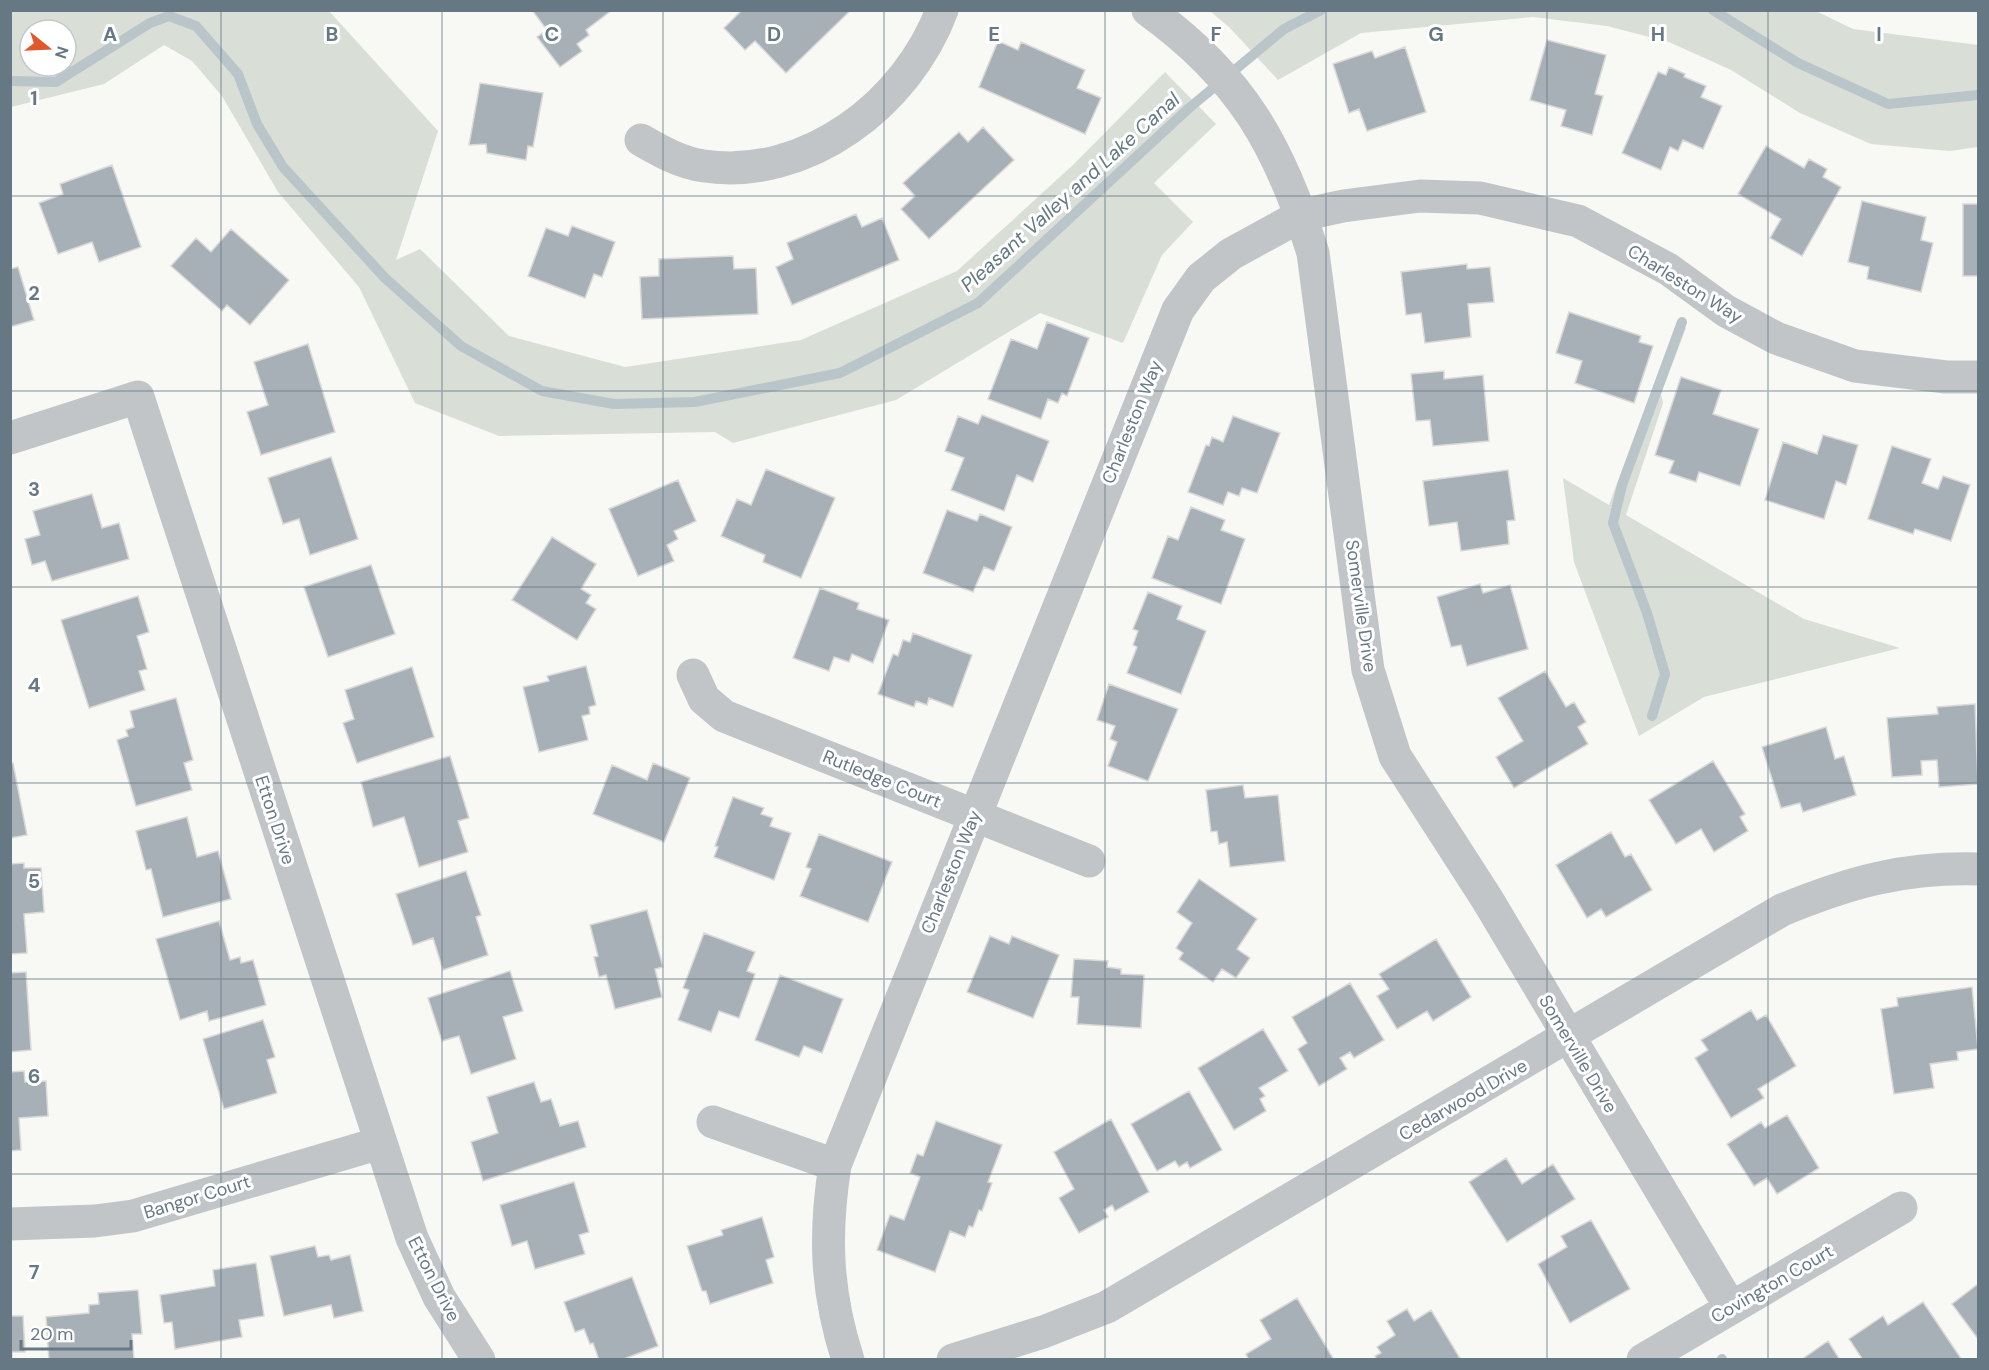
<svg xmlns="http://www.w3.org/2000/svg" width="1989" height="1370" viewBox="0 0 1989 1370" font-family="'DM Sans',sans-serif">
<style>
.green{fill:#d9ded6;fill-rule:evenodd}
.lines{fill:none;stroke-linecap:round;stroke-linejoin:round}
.stream{stroke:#bac5c9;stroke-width:10}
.building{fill:#a7b0b6;stroke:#d9d9d7;stroke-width:1.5}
.minor{stroke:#c1c5c8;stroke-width:33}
.grid{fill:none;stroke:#677885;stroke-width:1.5;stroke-opacity:0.55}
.labels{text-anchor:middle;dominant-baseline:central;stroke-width:6;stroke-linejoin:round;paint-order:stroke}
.street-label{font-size:18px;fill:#677885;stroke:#fff}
.water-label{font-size:20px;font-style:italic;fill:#637981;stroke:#fff}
.grid-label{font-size:20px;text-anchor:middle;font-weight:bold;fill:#677885;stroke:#fff;stroke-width:6;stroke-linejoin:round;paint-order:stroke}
</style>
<rect width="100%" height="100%" fill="#f8f8f5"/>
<path class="green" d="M11,10L329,11L438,131L396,260L420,249L509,336L625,367L801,340L957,271L1074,164L1165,72L1216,124L1154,183L1193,222L1162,255L1123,343L1040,313L896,400L733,443L715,432L499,436L415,403L359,287L278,192L222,96L192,61L164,45L104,84L11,107ZM30,30H66V66H30Z
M1210,11H1816L1853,29L1978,45V147L1950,151L1871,144L1800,113L1731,70L1669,42L1607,26L1533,17L1361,33L1278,80L1230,28Z
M1677,322L1686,328L1661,394L1663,403L1626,515L1804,619L1900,648L1704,697L1639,736L1574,562L1563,478L1609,505Z"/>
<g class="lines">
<path class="stream" d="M1713,10L1798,63L1888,104L1978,95
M10,81L56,82L150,23L169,16L196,26L238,74L257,124L283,167L385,278L461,346L542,391L614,404L695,402L840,373L978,303L1188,109L1284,29L1321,10
M1652,716L1665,674L1647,613L1613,523L1622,485L1682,322
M1722,1359V1360"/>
</g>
<path class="building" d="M532,10H612L586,30L589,35L577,44L582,51L560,67L537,37L547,30Z
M742,10H851L786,73L755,41L745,50L724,28Z
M1547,40L1606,55L1595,94L1603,96L1592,135L1561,126L1566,110L1530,100Z
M998,41L1018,50L1021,42L1085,70L1077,88L1101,98L1085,134L979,87Z
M1405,47L1426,112L1367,131L1359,109L1349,113L1333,64L1372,51L1375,58Z
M1669,67L1685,74L1684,77L1706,86L1701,97L1722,106L1703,149L1683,140L1678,151L1670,147L1661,170L1622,153L1658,72L1666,75Z
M480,83L543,93L533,147L528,146L526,160L487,153L486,144L469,145Z
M983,127L1014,160L929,239L901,209L915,196L903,183L959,132L968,142Z
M1766,146L1804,168L1809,159L1827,169L1823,177L1841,187L1802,256L1770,238L1781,219L1738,194Z
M112,165L141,247L99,262L92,242L58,254L39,203L63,194L60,184Z
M1862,201L1926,217L1921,240L1933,243L1921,292L1867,279L1869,267L1848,262Z
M1963,204H1978V276H1963Z
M856,214L862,227L882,218L899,260L792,305L776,267L793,259L787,243Z
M572,226L615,242L602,277L594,274L585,298L528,276L546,228L568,236Z
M231,229L289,280L250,325L227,305L222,311L171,266L196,238L211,252Z
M733,256L734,269L756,268L758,314L642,319L640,277L659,276V259Z
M1467,264V269L1490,267L1494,302L1468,304L1471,337L1425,343L1421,313L1406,315L1401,272Z
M18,267L34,320L10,327V269Z
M1569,312L1641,336L1639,342L1653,346L1634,403L1575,383L1582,361L1556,353Z
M1047,322L1089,338L1067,396L1062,393L1058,403L1048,399L1041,419L988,399L1011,339L1037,349Z
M308,344L335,432L261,455L247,412L268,405L254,362Z
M1444,371V379L1483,375L1489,441L1433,446L1430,420L1416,421L1411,374Z
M1681,377L1721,390L1713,414L1759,429L1740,486L1699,472L1696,482L1669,473L1674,461L1655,455Z
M982,415L1049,441L1033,482L1017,475L1004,511L951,490L964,458L945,451L958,416L978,424Z
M1233,416L1280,433L1257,493L1242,488L1239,496L1228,492L1223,505L1188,492L1206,445L1209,446L1212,437L1223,442Z
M1823,435L1858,445L1846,485L1836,481L1824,519L1765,500L1783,442L1817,454Z
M1892,446L1931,459L1922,483L1938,489L1943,476L1970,485L1951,541L1915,529L1913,534L1868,519Z
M331,457L358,539L310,555L299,519L283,524L268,478Z
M766,469L835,498L801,578L763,562L765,555L721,536L737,499L751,505Z
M1508,470L1515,520L1507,521L1509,544L1461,551L1457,522L1429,526L1423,481Z
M678,480L696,521L674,531L678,539L667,545L674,561L638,576L609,509Z
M92,494L102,528L119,523L129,559L52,581L45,561L32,565L25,539L40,535L33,511Z
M1191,507L1225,520L1221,530L1245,539L1221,604L1152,578L1168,536L1178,540Z
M947,510L977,521L980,514L1012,527L994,571L984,567L973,592L923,573Z
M552,537L596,564L581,589L591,595L586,603L596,609L577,640L512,600Z
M371,565L395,634L328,657L304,587Z
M1480,584L1483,593L1510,585L1528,649L1467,666L1461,645L1451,647L1437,597Z
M820,588L859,603L857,609L889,620L873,663L852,654L849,662L834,657L829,671L793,658Z
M1148,592L1182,606L1177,619L1206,631L1181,694L1127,673L1137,647L1133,645L1138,631L1133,629Z
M138,596L149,632L137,636L147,669L139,671L145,690L89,708L61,620Z
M913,633L972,655L953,707L929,698L927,705L916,701L914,707L878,694L893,654L898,656L903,640L910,642Z
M586,666L596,705L589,707L590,714L582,716L588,740L539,752L523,687L549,681L547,676Z
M412,667L434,737L357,763L343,723L354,719L345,690Z
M1545,671L1566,707L1574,702L1586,722L1578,727L1588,744L1514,788L1496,757L1523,741L1498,698Z
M1109,684L1178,709L1148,781L1108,766L1117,742L1110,739L1115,726L1097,720Z
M176,698L193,760L184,763L192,790L136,806L117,740L128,736L126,730L134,727L130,711Z
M1975,704L1978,784L1939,787L1937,760L1921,761L1922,775L1892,777L1887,718L1938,714L1937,707Z
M1826,727L1835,759L1844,756L1856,795L1803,812L1800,803L1781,808L1762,747Z
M450,756L469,818L458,821L468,852L419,867L404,817L373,827L361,782Z
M1713,761L1745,814L1740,817L1748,831L1714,852L1701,829L1676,844L1649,800Z
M10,763H13L27,835L10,838Z
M653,763L690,778L664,842L593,814L612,765L647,780Z
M1243,785L1245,798L1278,795L1285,861L1230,867L1227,842L1219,844L1217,831L1211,832L1206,790Z
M733,797L764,808L761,814L773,818L770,826L791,833L774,880L714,857L718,847L715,846Z
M187,817L197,857L218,851L231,899L163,917L151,869L146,870L136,831Z
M1611,832L1625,857L1631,854L1652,890L1606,917L1601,909L1587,918L1556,865Z
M819,834L892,862L868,922L800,896L811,869L806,867Z
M24,863V868H41L44,912L24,914L27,953L10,954V864Z
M466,871L481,915L476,917L488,955L443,970L433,938L413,945L396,894Z
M1199,879L1257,919L1237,949L1250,958L1236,978L1222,969L1213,982L1179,959L1183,953L1176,948L1192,923L1177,912Z
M647,910L663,967L655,969L662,997L615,1009L606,975L599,977L594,957L598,956L590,925Z
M219,921L230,960L240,957L241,963L253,960L266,1005L209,1021L207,1011L180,1020L156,939Z
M704,933L755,952L747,971L755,974L739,1018L719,1011L711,1032L678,1020L689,990L683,988Z
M990,936L1009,944L1012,936L1059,955L1033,1018L967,992Z
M1436,939L1471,997L1433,1021L1427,1011L1397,1029L1377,996L1389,989L1379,974Z
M1074,959L1108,961L1107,967L1121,969V974L1144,975L1141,1028L1077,1024L1079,997H1071Z
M510,971L523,1011L503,1017L516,1059L471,1074L459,1036L442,1041L428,998Z
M26,972L31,1050L10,1052V973Z
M780,975L843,999L822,1053L804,1046L799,1057L755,1040Z
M1350,983L1384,1040L1354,1058L1350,1052L1340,1058L1347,1069L1319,1086L1298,1049L1307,1043L1292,1017Z
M1972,987L1978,1049L1957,1052L1958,1060L1930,1064L1934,1088L1894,1094L1881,1009L1898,1006L1897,998Z
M1751,1010L1757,1020L1766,1015L1796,1066L1758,1089L1764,1098L1731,1118L1695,1058L1708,1050L1701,1040Z
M263,1020L275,1057L267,1060L277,1093L224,1109L203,1039Z
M1263,1029L1288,1071L1259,1088L1265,1096L1260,1099L1266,1111L1234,1130L1198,1068Z
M24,1071L25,1082L46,1081L48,1116L19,1118L21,1150L10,1151V1072Z
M534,1082L541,1102L551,1099L560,1126L578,1121L586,1147L483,1181L471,1142L498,1133L487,1097Z
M1189,1091L1222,1150L1190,1168L1187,1162L1179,1167L1175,1161L1157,1171L1131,1124Z
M1787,1115L1819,1168L1777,1194L1767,1178L1754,1186L1727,1144L1761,1122L1765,1128Z
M1111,1119L1149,1192L1115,1211L1112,1205L1104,1210L1108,1217L1079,1233L1059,1198L1074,1189L1054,1152Z
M936,1121L1002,1145L988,1182L992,1183L982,1211L979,1210L973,1227L969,1226L965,1237L950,1231L935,1272L877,1250L890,1215L904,1220L920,1177L910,1173L917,1154L923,1156Z
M1506,1158L1522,1184L1553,1164L1575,1199L1507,1242L1469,1182Z
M574,1182L589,1232L579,1235L585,1254L535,1269L527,1241L512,1246L500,1205Z
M762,1217L774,1257L766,1260L773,1283L710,1304L706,1291H702L687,1246L723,1235L721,1230Z
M1591,1220L1630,1289L1570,1323L1538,1264L1567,1247L1561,1236Z
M315,1246L318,1257L329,1255L331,1260L350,1255L363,1311L334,1318L331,1305L284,1316L270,1256Z
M256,1263L264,1316L239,1320L242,1337L175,1349L172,1322L164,1323L160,1295L215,1286L213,1270Z
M632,1277L658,1346L621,1360H599L593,1343L590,1344L584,1329L575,1332L564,1302Z
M1978,1284V1339L1952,1304Z
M138,1290L142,1334H132L134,1360H49L46,1317L89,1313V1305L99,1304L98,1293Z
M1297,1298L1334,1360H1249L1246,1354L1271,1339L1260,1320Z
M1923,1302L1962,1360H1863L1849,1339L1883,1316L1888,1325Z
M1407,1309L1414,1321L1431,1310L1461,1360H1377L1375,1356L1381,1353L1377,1347L1395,1335L1387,1321Z
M10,1316H23L25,1352H12V1360H10Z
M1828,1341L1840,1360H1801Z"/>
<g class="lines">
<path class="minor" d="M1148,10C1241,77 1280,146 1313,253L1368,670L1395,756L1487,899L1731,1308
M641,140C660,151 681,163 704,166C806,181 907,104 942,10
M10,438L138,397L412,1238L439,1297L479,1360
M693,675L704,699L724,716L1089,861
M713,1122L835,1165
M10,1224L95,1221L133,1216L380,1143
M848,1360C826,1292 824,1235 835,1165L1178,310L1201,278L1231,254L1302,215L1343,206L1420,196L1480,198L1578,221L1668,269L1726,311L1776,338L1855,366L1946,377H1978
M953,1360L1043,1332L1107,1307L1782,910C1850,882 1904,867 1978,869
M1643,1360L1901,1208"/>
</g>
<path class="grid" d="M221,10V1360M442,10V1360M663,10V1360M884,10V1360M1105,10V1360M1326,10V1360M1547,10V1360M1768,10V1360M10,196H1978M10,391H1978M10,587H1978M10,783H1978M10,979H1978M10,1174H1978"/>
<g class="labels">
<g class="street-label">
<text transform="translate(1685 284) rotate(32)">Charleston Way</text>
<text transform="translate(1132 422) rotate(-68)">Charleston Way</text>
<text transform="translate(1361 606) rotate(82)">Somerville Drive</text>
<text transform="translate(882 779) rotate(22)">Rutledge Court</text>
<text transform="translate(275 820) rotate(72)">Etton Drive</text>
<text transform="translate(951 872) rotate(-68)">Charleston Way</text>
<text transform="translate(1578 1054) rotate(59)">Somerville Drive</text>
<text transform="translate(1463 1100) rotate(-30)">Cedarwood Drive</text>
<text transform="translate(197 1197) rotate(-17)">Bangor Court</text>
<text transform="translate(434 1279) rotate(63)">Etton Drive</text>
<text transform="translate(1772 1284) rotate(-30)">Covington Court</text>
</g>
<g class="water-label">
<text transform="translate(1070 192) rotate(-42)">Pleasant Valley and Lake Canal</text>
</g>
</g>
<g class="grid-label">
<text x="110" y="41">A</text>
<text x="332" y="41">B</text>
<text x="552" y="41">C</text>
<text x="774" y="41">D</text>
<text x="994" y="41">E</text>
<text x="1216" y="41">F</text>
<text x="1436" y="41">G</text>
<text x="1658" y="41">H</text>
<text x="1879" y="41">I</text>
<text x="34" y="105">1</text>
<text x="34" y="300">2</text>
<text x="34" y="496">3</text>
<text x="34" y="692">4</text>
<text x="34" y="888">5</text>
<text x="34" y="1083">6</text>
<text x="34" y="1279">7</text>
</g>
<rect width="1989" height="1370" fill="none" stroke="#677885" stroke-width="24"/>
<g transform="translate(48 48) rotate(108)"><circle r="28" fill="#ffffff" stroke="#c2c9ce" stroke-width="1.5"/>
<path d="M0-4.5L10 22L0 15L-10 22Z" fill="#e0562d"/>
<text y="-9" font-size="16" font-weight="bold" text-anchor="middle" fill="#677885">N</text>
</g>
<path d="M21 1340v9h110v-9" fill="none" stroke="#677885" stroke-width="3"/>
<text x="30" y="1340" font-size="18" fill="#677885" stroke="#ffffff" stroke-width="4.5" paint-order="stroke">20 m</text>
</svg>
